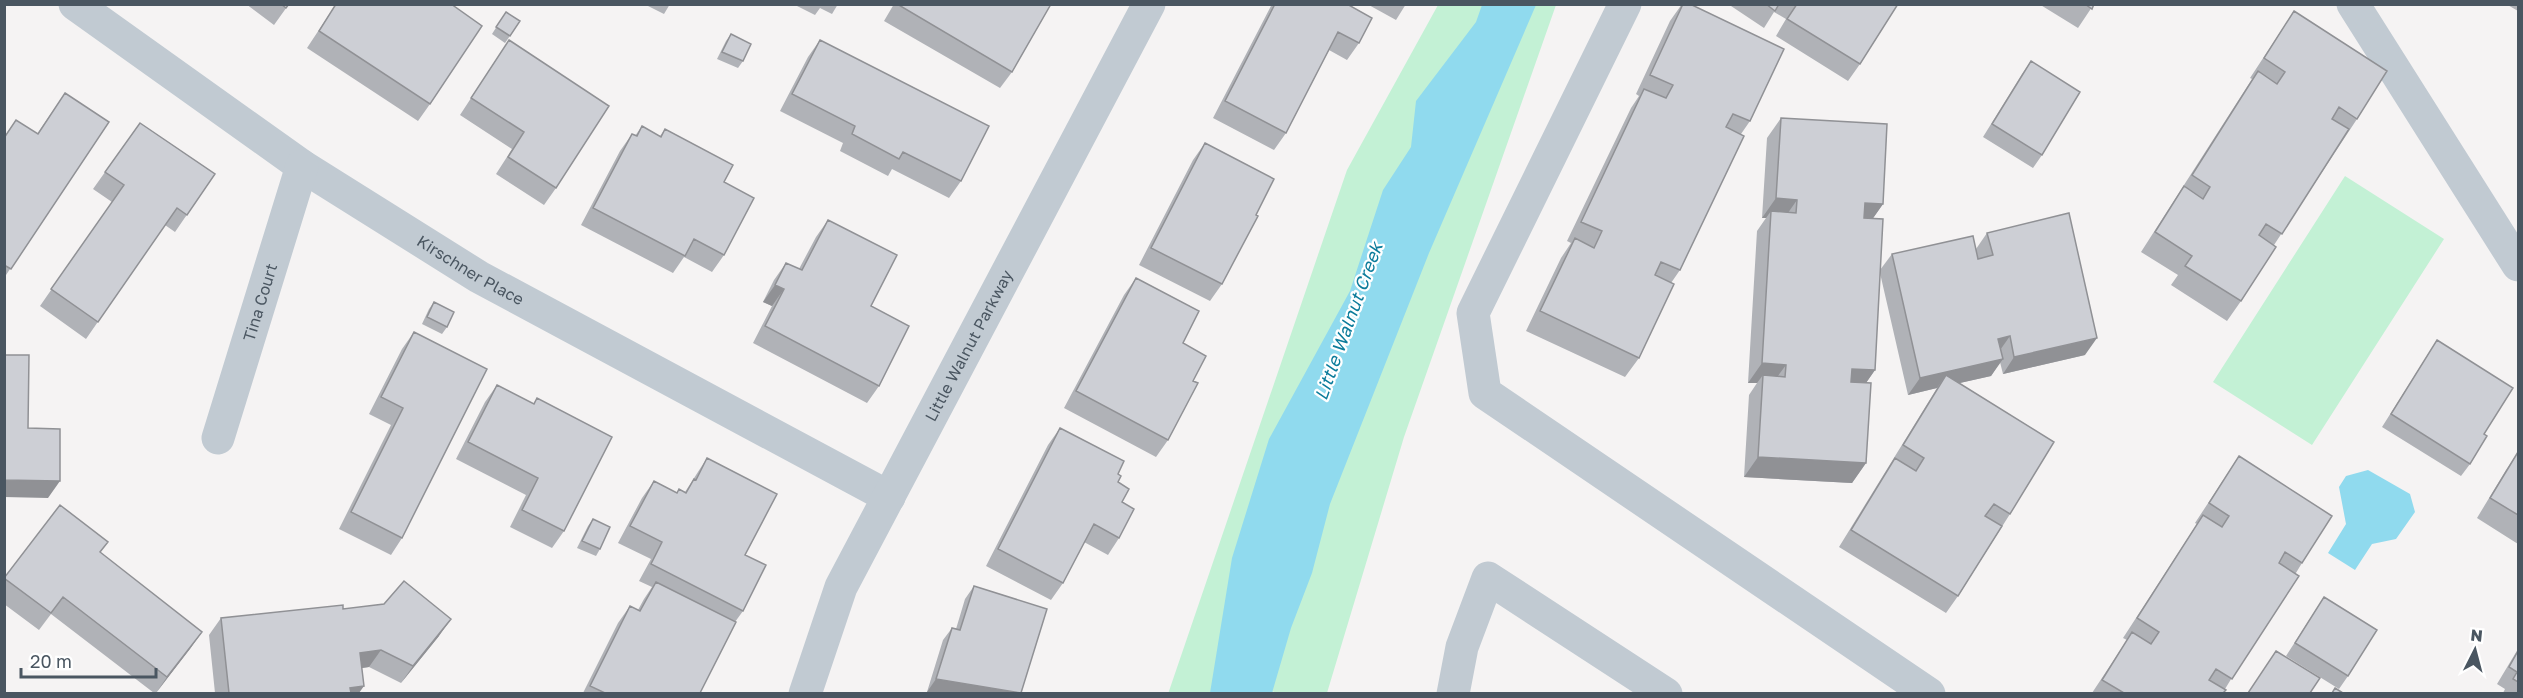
<svg xmlns="http://www.w3.org/2000/svg" width="2523" height="698" viewBox="0 0 2523 698" font-family="'Golos Text',sans-serif">
<style>
.green{fill:#c3f1d5}
.water{fill:#90daee}
.lines{fill:none;stroke-linecap:round;stroke-linejoin:round}
.minor{stroke:#c1cad2;stroke-width:33}
.wall{fill:#b0b2b7}
.shaded-wall{fill:#909195}
.building{fill:#cdcfd5;stroke:#909195;stroke-width:1.5}
.labels{text-anchor:middle;dominant-baseline:central;stroke-width:4.5;stroke-linejoin:round;paint-order:stroke}
.street-label{font-size:16px;fill:#4a5661;stroke:#fff}
.water-label{font-size:18px;font-style:italic;fill:#0c7c9b;stroke:#fff}
</style>
<rect width="100%" height="100%" fill="#f5f3f3"/>
<path class="green" d="M1438,5H1556L1404,437L1327,693H1274V691L1272,694H1168L1347,170Z
M2345,176L2444,239L2312,445L2213,382Z"/>
<path class="water" d="M1482,5H1536L1429,253L1330,504L1312,573L1291,628L1272,693H1210L1232,558L1269,439L1350,291L1383,190L1411,147L1416,101L1476,22Z
M2368,470L2410,494L2415,512L2396,539L2372,544L2355,570L2328,553L2346,524L2339,487L2346,476Z"/>
<g class="lines">
<g class="minor">
<path id="s1" d="M75,4L302,166L479,277L889,497"/>
<path d="M1625,4L1473,313L1485,393L1929,694"/>
<path d="M2353,4L2518,265"/>
<path id="s2" d="M218,438L302,166"/>
<path id="s3" d="M805,694L841,587L1149,4"/>
<path d="M1453,694L1462,647L1488,578L1666,694"/>
</g>
</g>
<path class="wall" d="M246,4H289L274,25Z
M336,4H451L430,104L418,121L307,48Z
M644,4H670L664,14Z
M797,4H838L832,14L820,8L815,15L797,6Z
M894,4H1051L1012,72L1000,88L884,21Z
M1272,4H1347L1359,43L1347,60L1329,50L1286,133L1274,150L1213,118Z
M1367,4H1406L1396,20Z
M1682,4H1690L1750,121L1741,134L1680,270L1671,283L1639,358L1625,377L1526,331L1561,258L1571,243L1567,241L1631,108L1639,96L1636,94L1670,21Z
M1728,4H1898L1860,64L1848,81L1776,36L1786,19L1774,12L1764,28Z
M2039,4H2094L2078,28Z
M2506,4H2518V11Z
M2294,11L2357,119L2274,245L2241,301L2227,321L2171,285L2178,275L2141,252L2252,79L2250,78Z
M506,12L520,21L505,43L492,34Z
M731,34L743,61L738,68L717,59L726,41Z
M509,40L556,188L544,205L496,174L512,149L460,115Z
M820,40L961,181L949,198L892,169L888,176L840,151L843,143L780,111L808,57Z
M2031,61L2042,155L2033,168L1983,137L2022,74Z
M65,93L109,122L4,278V137L16,120L37,134Z
M1781,118L1883,204L1873,218L1880,270L1892,254L1976,249L1987,233L2085,355L2003,374L2000,362L1991,376L1959,383L2010,514L1958,596L1946,613L1839,547L1937,388L1908,395L1880,273L1875,370L1866,383V463L1852,483L1744,477L1749,395L1757,383H1748L1757,231L1766,218H1762L1767,138Z
M140,123L215,174L175,232L165,225L86,339L40,306L112,202L93,189Z
M642,126L660,136L665,129L724,182V255L712,272L684,257L673,273L581,225L620,151L632,134L635,136Z
M1205,143L1222,284L1210,301L1139,265L1193,160Z
M828,220L871,306L879,386L867,403L753,343L772,306L763,302L774,280L786,263L799,269L816,237Z
M1136,278L1183,343L1193,381L1168,440L1156,457L1064,408L1124,295Z
M434,302L447,327L442,334L422,324L429,309Z
M414,332L402,538L391,555L339,529L391,425L369,414L402,349Z
M2437,340L2484,434L2470,464L2461,476L2382,427Z
M497,385L533,404L537,398L564,531L552,548L510,527L526,495L456,459L485,402Z
M1060,428L1118,474V482L1122,502L1119,538L1108,555L1084,542L1063,583L1051,600L986,566L1048,445Z
M2518,452V544L2477,518L2506,470Z
M2239,456L2302,563L2225,689L2223,693H2092L2127,640L2123,638L2197,524L2195,523Z
M707,458L745,555L743,611L735,622L700,693H583L618,623L630,606L638,610L644,599L652,587L639,581L651,559L618,543L642,498L654,481L677,493L679,489L685,492Z
M593,519L600,549L596,556L577,548L588,526Z
M101,553L202,632L156,693H154L51,614L39,630L4,604V577Z
M974,586L1047,609L1021,693H936L927,692L943,640L952,628L956,629L965,599Z
M2324,597L2348,676L2339,689L2286,656Z
M343,609L439,636L401,683L369,667L362,668L359,693H215L209,635L221,618Z
M2518,649V693H2503L2505,689L2497,684Z"/>
<path class="shaded-wall" d="M1776,198L1797,200L1783,220L1771,211L1766,218H1762Z
M1865,203L1883,204L1869,224L1851,223Z
M775,285L784,289L772,306L763,302Z
M2010,336L1998,353V339Z
M2097,338L2085,355L2003,374L2014,357Z
M2003,359L1991,376L1938,388L1946,375L1937,388L1908,395L1920,378Z
M1762,363L1786,365L1772,384L1763,375L1757,383H1748Z
M1852,369L1875,370L1861,390L1838,389Z
M1758,457L1866,463L1852,483L1744,477Z
M4,480L60,481L48,498L4,497Z
M451,619L439,636L401,683L413,666Z
M202,632L190,649L156,693L167,677Z
M381,650L369,667L348,670L360,653Z
M936,679L1021,693H936L927,692Z
M364,686L359,693H346L350,688Z"/>
<path class="building" d="M281,4H289L286,8Z
M336,4H451L482,26L430,104L319,31Z
M897,4H1051L1012,72Z
M1275,4H1347L1372,18L1359,43L1338,32L1286,133L1225,101Z
M1683,4H1690L1784,49L1750,121L1733,114L1726,127L1744,136L1680,270L1661,262L1655,275L1674,284L1639,358L1540,311L1575,238L1594,248L1602,231L1581,222L1644,89L1666,98L1673,85L1650,75Z
M1766,4H1779L1775,11Z
M1797,4H1898L1860,64L1787,19Z
M2085,4H2094L2092,9Z
M2294,11L2387,71L2357,119L2339,107L2332,119L2349,129L2282,234L2266,224L2259,235L2276,247L2241,301L2185,266L2192,256L2155,232L2184,186L2203,199L2210,187L2192,175L2258,71L2277,84L2285,72L2264,58Z
M506,12L520,21L510,36L496,27Z
M731,34L751,44L743,61L722,52Z
M509,40L609,106L556,188L508,157L524,132L471,98Z
M820,40L989,126L961,181L903,152L899,159L852,134L855,126L792,94Z
M2031,61L2080,92L2042,155L1992,124Z
M65,93L109,122L11,269L4,265V138L16,120L38,134Z
M1781,118L1887,124L1883,204L1865,203L1864,218L1883,219L1875,370L1852,369L1851,382L1871,383L1866,463L1758,457L1763,375L1785,377L1786,365L1762,363L1771,211L1796,213L1797,200L1776,198Z
M140,123L215,174L187,215L177,208L98,322L51,289L124,185L105,172Z
M642,126L661,137L665,129L733,165L724,182L754,198L724,255L694,239L685,256L593,208L632,134L637,136Z
M1205,143L1274,179L1256,215L1258,216L1222,284L1151,248Z
M2069,213L2097,338L2014,357L2010,336L1998,339L2003,359L1920,378L1892,254L1973,236L1978,259L1993,255L1987,233Z
M828,220L897,255L871,306L909,326L879,386L765,326L784,289L775,285L786,263L802,270Z
M1136,278L1199,311L1183,343L1206,356L1193,381L1198,383L1168,440L1076,391Z
M434,302L454,312L447,327L427,317Z
M414,332L487,369L402,538L351,512L403,408L381,397Z
M2437,340L2513,388L2484,434L2487,436L2470,464L2391,414Z
M4,355H29L28,428L60,429V481L4,480Z
M1946,375L2054,442L2010,514L1994,504L1985,516L2002,526L1958,596L1851,530L1895,458L1916,471L1924,458L1903,445Z
M497,385L534,404L537,398L612,437L564,531L522,510L538,478L468,442Z
M1060,428L1124,461L1118,474L1121,476L1118,482L1129,489L1122,502L1134,509L1119,538L1094,524L1063,583L998,549Z
M2518,452V515L2490,498Z
M2239,456L2332,516L2302,563L2285,552L2279,563L2299,576L2232,679L2216,669L2209,680L2226,690L2223,693H2124L2102,680L2132,632L2151,644L2159,632L2137,618L2203,515L2222,527L2229,516L2209,503Z
M707,458L777,494L745,555L766,565L743,611L651,564L662,542L630,526L654,481L677,493L679,489L686,493L694,479L696,480Z
M60,505L108,542L100,552L202,632L167,677L63,597L51,613L4,578Z
M593,519L610,527L600,549L582,541Z
M404,581L451,619L413,666L381,650L360,653L364,686L350,688L351,693H229L221,618L343,605V609L384,604Z
M656,582L736,622L700,693H605L590,686L630,606L640,611Z
M974,586L1047,609L1021,693L936,679L952,628L960,630Z
M2324,597L2377,630L2348,676L2295,643Z
M2276,651L2320,678L2310,693H2248Z
M2518,651V682L2513,679L2517,672L2509,667Z
M2335,688L2343,693H2332Z"/>
<g class="labels">
<g class="street-label">
<text stroke="none"><textPath href="#s1" startOffset="477">Kirschner Place</textPath></text>
<text stroke="none"><textPath href="#s2" startOffset="142">Tina Court</textPath></text>
<text stroke="none"><textPath href="#s3" startOffset="386">Little Walnut Parkway</textPath></text>
</g>
<g class="water-label">
<text transform="translate(1348 321) rotate(-70)">Little Walnut Creek</text>
</g>
</g>
<rect width="2523" height="698" fill="none" stroke="#4a5661" stroke-width="12"/>
<g transform="translate(2475 650) rotate(6)" stroke="#ffffff" stroke-width="4.5" paint-order="stroke">
<path d="M0-4.5L10 22L0 15L-10 22Z" fill="#4a5661"/>
<text y="-9" font-size="16" font-weight="bold" text-anchor="middle" fill="#4a5661">N</text>
</g>
<path d="M21 668v9h135v-9" fill="none" stroke="#4a5661" stroke-width="3"/>
<text x="30" y="668" font-size="18" fill="#4a5661" stroke="#ffffff" stroke-width="4.5" paint-order="stroke">20 m</text>
</svg>
